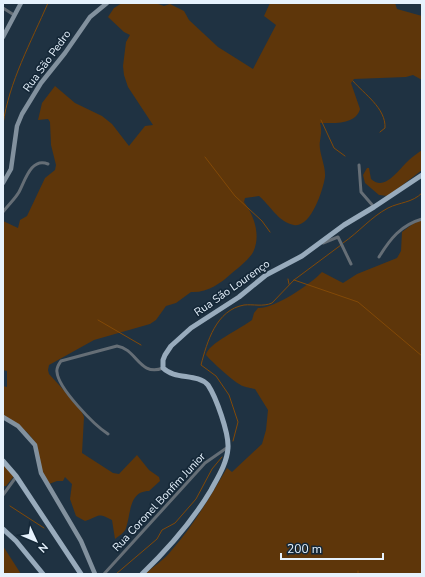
<svg xmlns="http://www.w3.org/2000/svg" width="425" height="577" viewBox="0 0 425 577" font-family="'Nunito Sans',sans-serif">
<style>
.green{fill:#5e360a}
.lines{fill:none;stroke-linecap:round;stroke-linejoin:round}
.stream{stroke:#824907;stroke-width:1}
.street{stroke:#656e76;stroke-width:3}
.secondary{stroke:#82919e;stroke-width:4.5}
.primary{stroke:#98abbc;stroke-width:5}
.labels{text-anchor:middle;dominant-baseline:central;stroke-width:3.5;stroke-linejoin:round;paint-order:stroke}
.street-label{font-size:11px;fill:#e6f2fd;stroke:#152838}
</style>
<rect width="100%" height="100%" fill="#1f3242"/>
<path class="green" d="M122,3H155L164,6L170,4L184,11L189,20L218,47L253,69L276,25L264,16L270,3H395L397,9L422,16V80L413,75L406,77L354,79L351,83L360,109C356,125 333,123 320,123C322,130 321,134 320,141C318,152 326,165 325,177C323,190 311,228 294,225C278,222 270,205 259,196L245,198L244,202C254,215 262,237 252,254C247,261 238,268 232,273C220,284 207,293 191,292L176,303L166,306L156,320L150,324L94,340L49,365L48,370L49,374L80,408L84,417L82,453L113,473L119,474L137,455L149,470L159,477L160,481L149,491C129,491 131,513 126,528C125,532 119,536 115,539L112,520C97,512 100,516 85,521L76,516L70,499L72,484L65,477L63,481H57L49,484L43,475L35,442L27,432L3,416V386L7,387V371L3,370V221L18,228L20,220L27,216L45,178L55,170L56,165L51,145L50,122L48,119L38,120L42,103L55,86L75,103L102,116L112,124L129,146L145,126L153,125L128,87L124,75L123,66L126,42L130,35L124,32L108,17L114,8Z
M422,150V170L388,196L379,195L365,183L363,175L367,168H369L371,179C385,192 399,169 409,160C413,156 418,153 422,150Z
M422,217V574H145C154,566 164,560 171,551C193,526 210,497 227,468L232,472L262,444L266,430L268,410L255,389C251,388 245,387 243,386C236,384 211,361 206,355C207,344 242,328 252,320L254,313L258,308C274,309 311,284 322,272L343,283L357,274L397,258L401,251L402,232Z
M3,464L14,476L6,486H3Z
M3,546L21,574H3Z"/>
<g class="lines">
<path class="stream" d="M420,3L422,6
M353,81C364,94 386,108 385,128L380,132
M321,120L334,148L345,156
M3,124C9,82 31,42 48,3
M205,157L235,196L262,221L270,232
M343,243C359,232 371,217 388,208C400,202 412,203 422,193
M288,279L289,284
M294,280L358,302L422,356
M98,320L141,345
M233,441L238,422L229,395L216,376L201,365C207,342 216,310 244,305C253,304 263,307 272,303L294,280L341,245
M10,506L44,528
M358,571V574
M116,574L157,539L162,530L175,523L196,499L212,469L222,457"/>
<path class="street" d="M3,8L14,15
M359,165L361,192L374,207
M3,212C8,205 15,199 19,192C25,181 31,157 48,164
M323,243L338,237L351,264
M379,257C390,239 401,225 422,219
M108,434C94,425 58,388 57,372C56,368 59,364 61,361L117,346C137,349 139,377 163,368
M3,495L16,477
M104,574L205,463L228,447"/>
<path class="secondary" d="M3,37L21,3
M3,183L11,169L17,126L22,114L41,83L65,53L90,17L107,3
M3,417L18,426L35,445L41,473L81,541L95,574"/>
<path class="primary" d="M3,461L16,476L81,574
M3,529L16,541L43,574
M142,574C169,548 192,522 211,490C218,477 227,463 228,448C229,433 216,397 208,385C197,373 175,380 163,368V360L165,355L171,346L191,328L239,297L266,275L302,256L344,225L374,207L422,175"/>
</g>
<g class="labels">
<g class="street-label">
<text transform="translate(47 61) rotate(-54)">Rua São Pedro</text>
<text transform="translate(232 288) rotate(-35)">Rua São Lourenço</text>
<text transform="translate(159 502) rotate(-47)">Rua Coronel Bonfim Junior</text>
</g>
</g>
<rect width="425" height="577" fill="none" stroke="#e6f2fd" stroke-width="8"/>
<g transform="translate(36 541) rotate(134)" stroke="#152838" stroke-width="3" paint-order="stroke">
<path d="M0-3L7 15L0 10L-7 15Z" fill="#e6f2fd"/>
<text y="-6" font-size="11" font-weight="bold" text-anchor="middle" fill="#e6f2fd">N</text>
</g>
<path d="M281 553v6h102v-6" fill="none" stroke="#e6f2fd" stroke-width="2"/>
<text x="287" y="553" font-size="12" fill="#e6f2fd" stroke="#152838" stroke-width="3" paint-order="stroke">200 m</text>
</svg>
